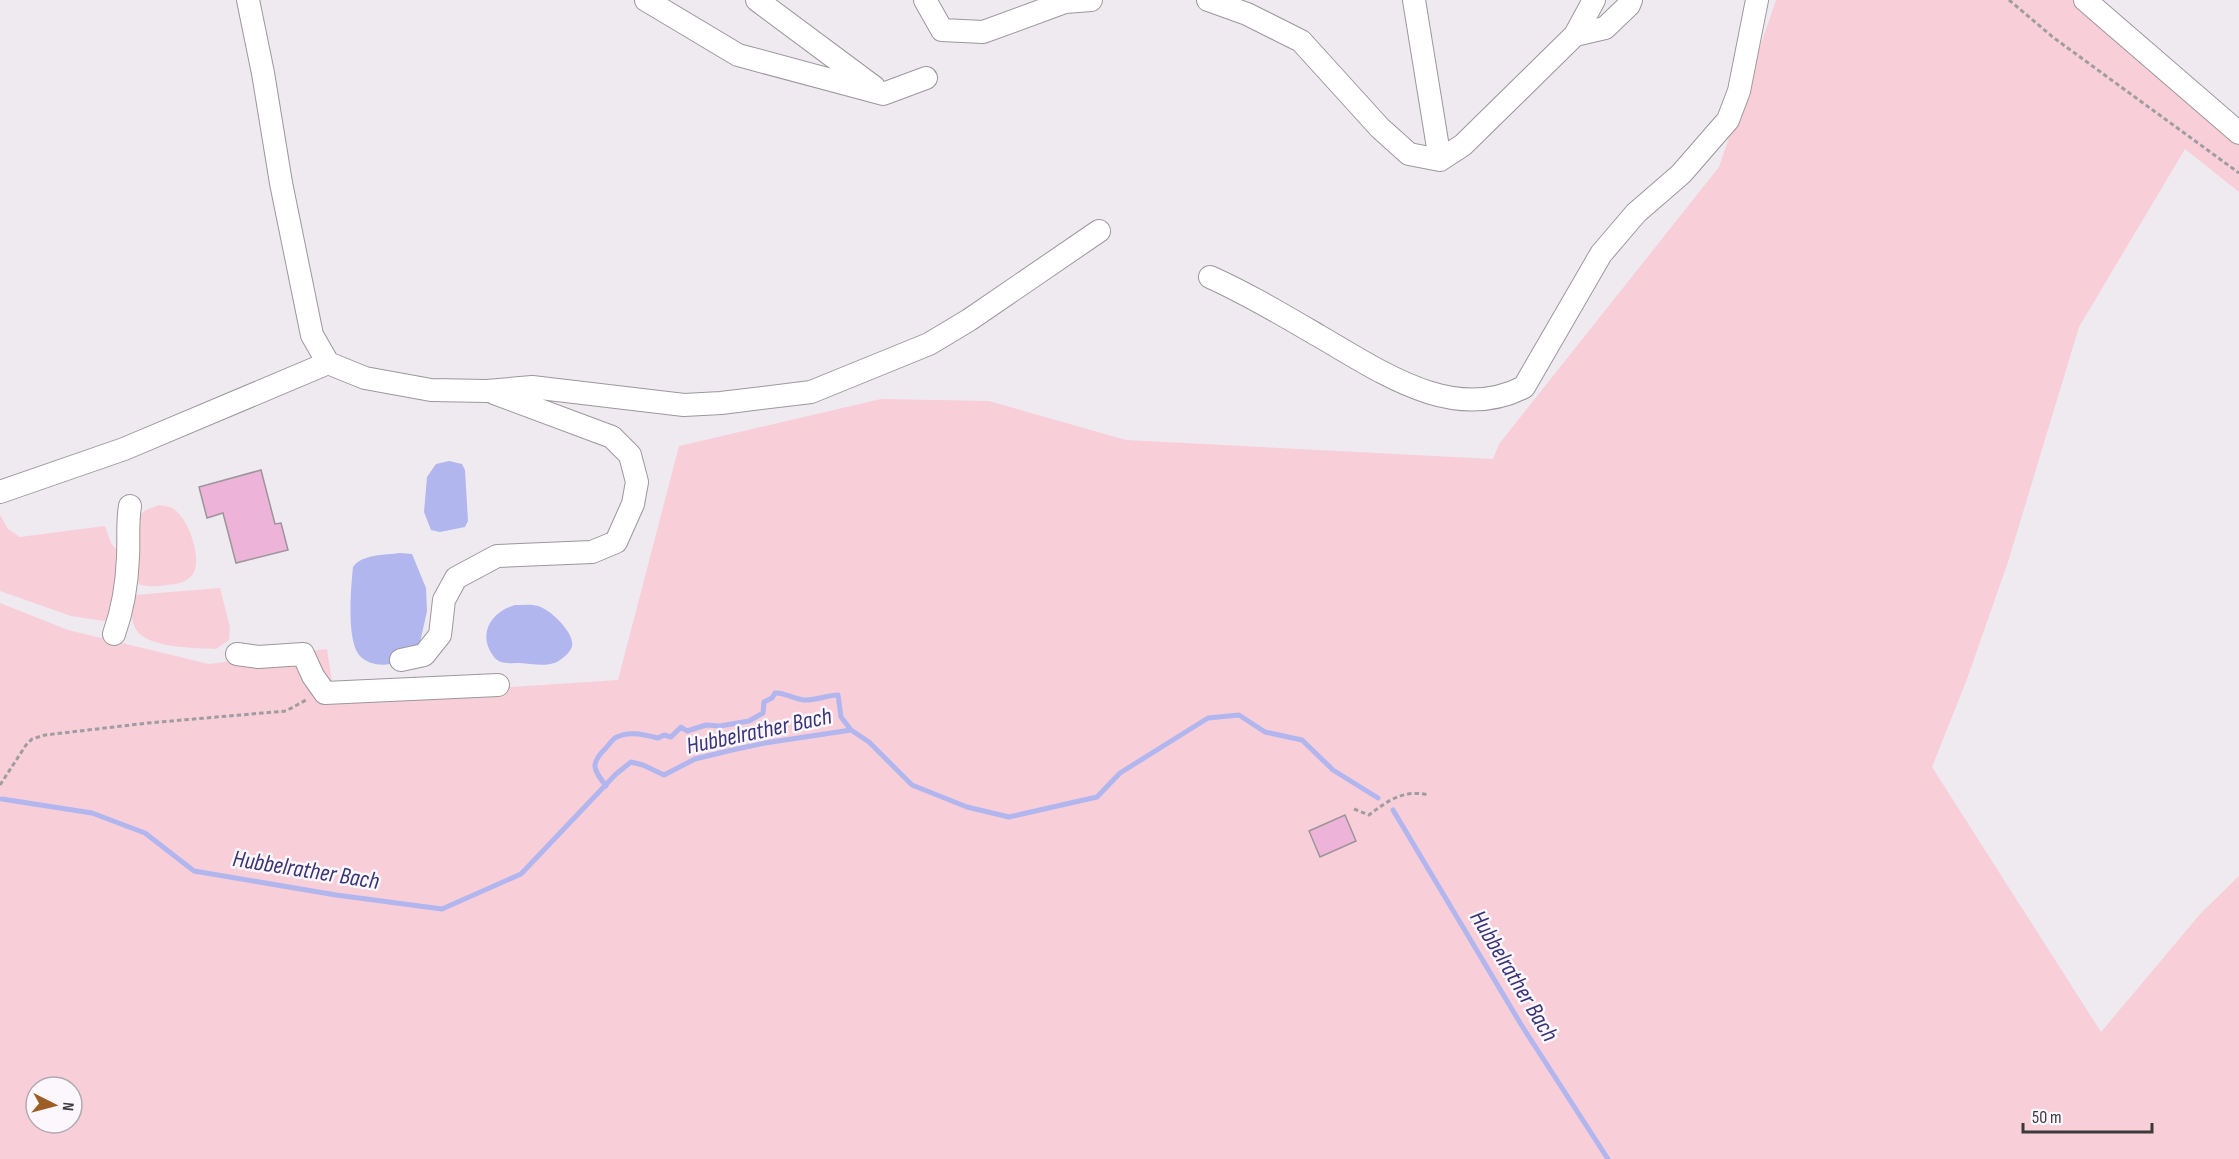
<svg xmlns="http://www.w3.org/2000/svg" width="2239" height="1159" viewBox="0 0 2239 1159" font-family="'Sofia Sans Condensed',sans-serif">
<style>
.green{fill:#f8ced9;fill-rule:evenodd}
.water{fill:#b1b6ef}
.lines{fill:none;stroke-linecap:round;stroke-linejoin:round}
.stream{stroke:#b1b6ef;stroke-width:5}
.building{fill:#edb3d8;stroke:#9c9599;stroke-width:1.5}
.minor-casing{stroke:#9c979d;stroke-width:24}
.path{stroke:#a09da1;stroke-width:3;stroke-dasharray:4.5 3;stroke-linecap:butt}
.minor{stroke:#fff;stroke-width:22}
.labels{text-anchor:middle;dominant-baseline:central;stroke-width:5;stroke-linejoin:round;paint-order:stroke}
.water-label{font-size:24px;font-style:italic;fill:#373578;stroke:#fcf7fd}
</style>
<rect width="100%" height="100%" fill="#efeaf0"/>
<path class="green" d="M1776,0H2073L2185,95L2239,145V192L2185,149L2079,327L2008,562L1967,679L1932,767L2101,1032L2201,913L2239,876V1159H0V603L68,630L209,664L327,649L334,695H388L618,680L679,446L881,399L989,401L1126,440L1493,459L1499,444L1719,167ZM36,1087H72V1123H36Z
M159,505C162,506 169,506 172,508C188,516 204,561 192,575C186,583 176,584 167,585C158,586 148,588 139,584L135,570L134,519L146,510Z
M0,515L8,529L20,537L105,526L111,543L121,555L113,615L104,621L71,616L0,591Z
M220,588L230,627L229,640L216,649C196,648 157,648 141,635C129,625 131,608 134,595Z"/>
<path class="water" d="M449,461L462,464L465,470L468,521L465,527L440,532L431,530L424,512L427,477L436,464Z
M400,553L412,554L426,588L427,611L419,647L396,655L390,664C380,666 368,664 360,656C346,641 351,587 353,567C362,554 385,555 400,553Z
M515,605C523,605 531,604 538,606C550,609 575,633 572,646C571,652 562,659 557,662C546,667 531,664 520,663C512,663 500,665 494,657C477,635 490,612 515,605Z"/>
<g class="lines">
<path class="stream" d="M606,786C593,769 590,764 605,749C609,745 611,741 615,738C628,730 645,735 658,738L664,735L671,737L681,727L687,731L706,725L720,726L749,721L763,713L764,702L772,698L775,693C784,692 793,699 804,700C815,701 827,695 838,695L841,717L851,730
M2,799L92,813L145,833L194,871L336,895L442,909L521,874L616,774L631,762L643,765L664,775L695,759L732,750L765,743L851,730L869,742L912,785L967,807L1009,817L1097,797L1120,773L1208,718L1239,715L1265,732L1302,740L1333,770L1378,798
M1393,810L1522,1026L1608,1159"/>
</g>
<path class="building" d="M261,470L275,524L281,523L288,550L236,563L223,513L207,518L199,487Z
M1345,815L1356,841L1320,857L1309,831Z"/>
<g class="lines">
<g class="minor-casing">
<path id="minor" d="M248,0L263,73L281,183L312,335L328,363L365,378L431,390L487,391L532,387L684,405L721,403L811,392L929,344L969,320L1099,231
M646,0L738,55L883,94L926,78
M757,0L874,87
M925,0L942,30L983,32L1065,2L1091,0
M1208,0L1247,14L1301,41L1380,128L1409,154L1440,160L1463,145L1575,35L1605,28L1629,5L1631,0
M1414,0L1440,160
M2085,0L2239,133
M1575,35L1594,0
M1210,277C1248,294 1283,315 1319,336C1380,371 1453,424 1524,387L1601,254L1636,213L1681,174L1728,120L1739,91L1757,0
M0,492L124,449L328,363
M114,634C123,609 127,584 128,557C129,539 127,523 130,506
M237,654L258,657L303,654L313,676L325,693L498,685
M401,660L424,655L440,635L444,600L456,578L497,556L592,552L616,542L633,504L637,482L630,455L612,437L494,393"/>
</g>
<path class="path" d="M2009,0L2054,38L2239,173
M0,785L26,745L32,739L45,735L148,723L286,711L306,700
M1354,809L1369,815C1387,801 1404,789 1428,795"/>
<use href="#minor" class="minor"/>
</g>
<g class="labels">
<g class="water-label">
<text transform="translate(759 731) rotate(-12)">Hubbelrather Bach</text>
<text transform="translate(306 870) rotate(9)">Hubbelrather Bach</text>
<text transform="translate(1514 976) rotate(59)">Hubbelrather Bach</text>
</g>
</g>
<g transform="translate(54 1105) rotate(96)"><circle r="28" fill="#fcf7fd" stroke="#afabb0" stroke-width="1.5"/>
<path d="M0-4.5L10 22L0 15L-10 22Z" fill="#9d5e25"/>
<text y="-9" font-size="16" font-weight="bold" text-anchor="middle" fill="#3c3a3d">N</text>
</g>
<path d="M2023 1123v9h129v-9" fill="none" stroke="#3c3a3d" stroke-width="3"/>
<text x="2032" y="1123" font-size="18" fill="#3c3a3d" stroke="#fcf7fd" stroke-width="4.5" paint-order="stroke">50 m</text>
</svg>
